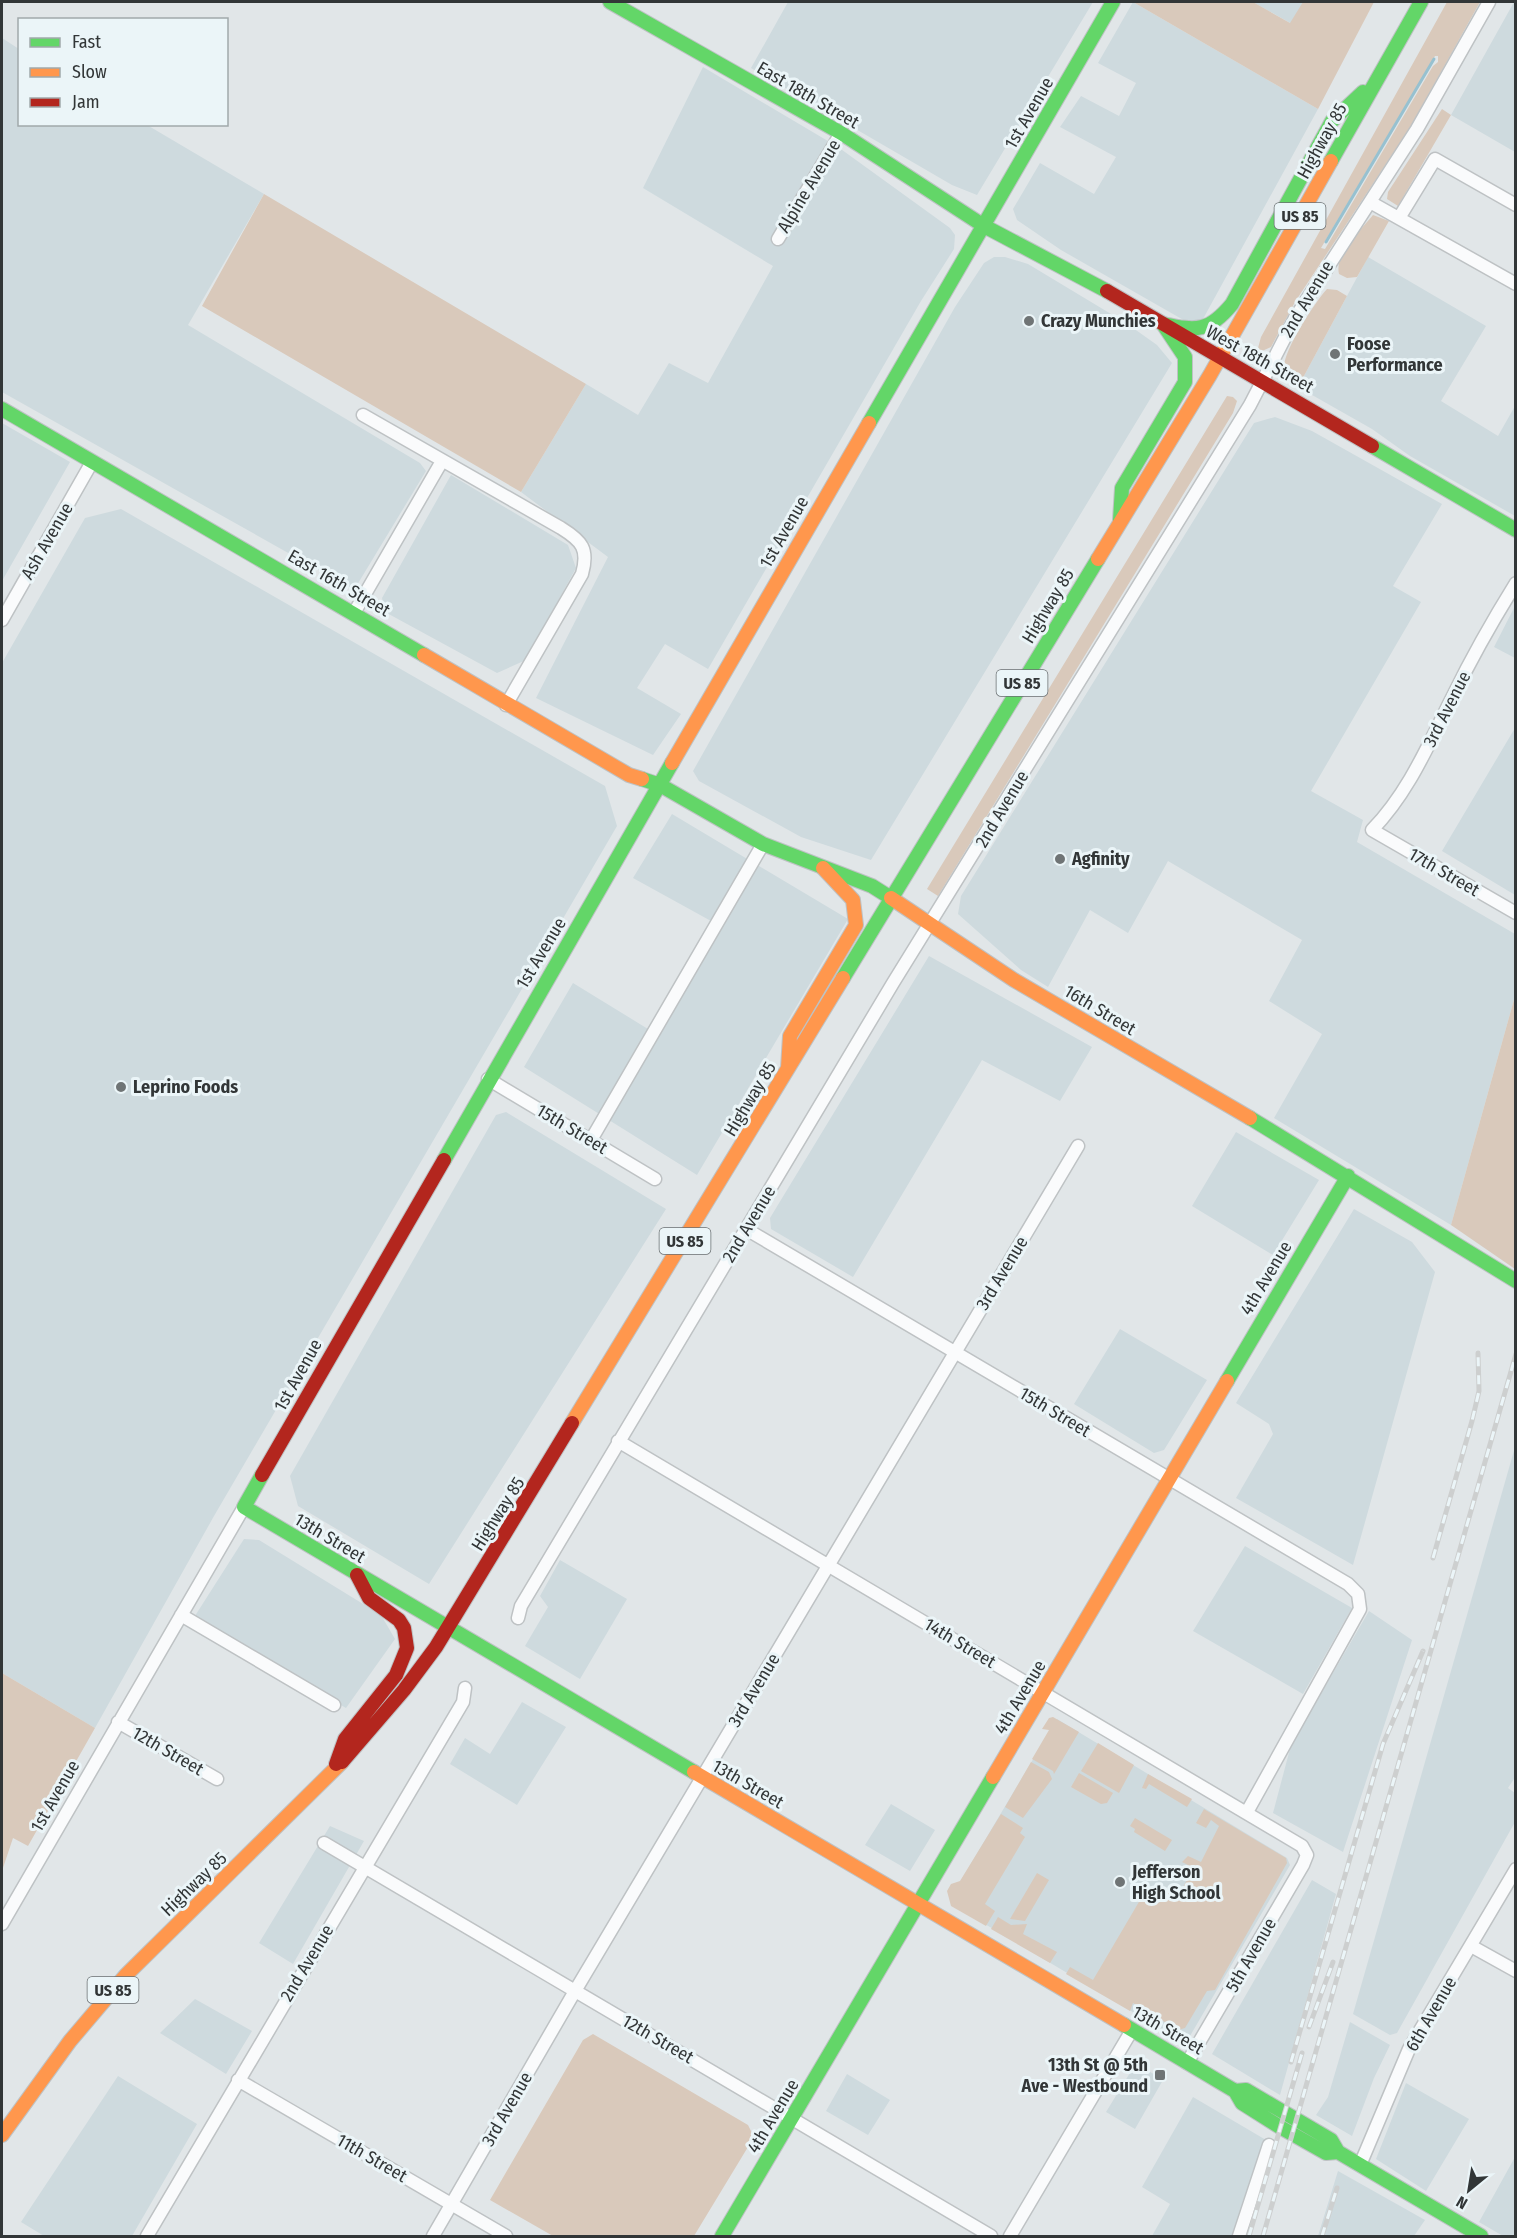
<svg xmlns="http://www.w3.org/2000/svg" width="1517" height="2238" viewBox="0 0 1517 2238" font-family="'Fira Sans Condensed',sans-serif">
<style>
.built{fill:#cedade}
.green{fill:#d9c9bb;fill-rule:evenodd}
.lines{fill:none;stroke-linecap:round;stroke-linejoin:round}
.stream{stroke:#97c1d0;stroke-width:3}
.street-casing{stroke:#bec2c4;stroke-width:15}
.fast-casing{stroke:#bec2c4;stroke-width:16}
.slow-casing{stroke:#bec2c4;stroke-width:16}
.jam-casing{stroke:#bec2c4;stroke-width:16}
.street{stroke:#fafbfc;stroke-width:12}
.fast{stroke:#63d668;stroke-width:14}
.slow{stroke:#ff974d;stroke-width:14}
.jam{stroke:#b3261e;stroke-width:14}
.rail-casing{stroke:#cdcfcf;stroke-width:5}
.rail{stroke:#ebf5f8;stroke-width:3;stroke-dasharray:9;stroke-linecap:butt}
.poi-dot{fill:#6f7475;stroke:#ebf5f8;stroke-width:2}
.labels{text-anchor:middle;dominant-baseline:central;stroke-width:6;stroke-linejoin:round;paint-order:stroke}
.shield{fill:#ebf5f8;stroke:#6a6f71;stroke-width:1.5}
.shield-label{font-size:16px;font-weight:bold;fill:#323637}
.street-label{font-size:18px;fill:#323637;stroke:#ebf5f8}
.poi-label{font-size:18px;font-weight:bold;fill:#323637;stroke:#ebf5f8;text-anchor:start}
</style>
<rect width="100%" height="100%" fill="#e1e6e8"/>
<path class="built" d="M788,2H1093L977,195L952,185L751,68Z
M1133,2L1318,109L1203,319L1187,322L1061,250L1017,220L1013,209L1040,163L1094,194L1116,157L1060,127L1081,96L1119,116L1136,83L1098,63Z
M1253,2H1304L1292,24Z
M1514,2H1516L1515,152L1451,115Z
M2,38L19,49L20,124L147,125L264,194L188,325L420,463L426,471L354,590L2,392Z
M703,67L838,147L950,228L955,235L954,249L921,301L708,669L665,644L637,688L681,714L653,755L536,698L608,557L521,492L586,384L638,415L669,363L708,383L773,266L643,188Z
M994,257H1005L1028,264L1126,323L1157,345L1172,363L871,860L801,837L699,781L693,771L955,307L984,263Z
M1368,257L1486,326L1441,401L1498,436L1515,406V516L1410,456L1372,429L1298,387Z
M1275,417L1312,431L1442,504L1393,586L1421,602L1311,791L1363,820L1357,842L1515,934V996L1451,1225L1274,1118L1322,1034L1269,1001L1302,940L1168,861L1128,933L1090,910L1048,987L1021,970L958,914L961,896L1254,423Z
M2,423L70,462L2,581Z
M451,475L568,545L576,568L526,660L497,673L385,612L382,598Z
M121,509L605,786L617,826L214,1516L95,1728L2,1673V663L85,518Z
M1515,606V658L1494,647Z
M1515,728V895L1442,851Z
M672,814L848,919L697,1175L524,1067L573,983L648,1029L711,921L633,878Z
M929,956L1092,1047L1060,1101L982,1060L853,1277L771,1229L770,1218Z
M506,1112L666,1209L429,1584L298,1506L290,1476L496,1115Z
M1236,1132L1319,1180L1273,1255L1192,1206Z
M1354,1209L1412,1242L1435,1272L1353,1565L1236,1498L1273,1434L1269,1424L1236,1403Z
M1120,1329L1207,1380L1164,1450L1154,1453L1074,1404Z
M1515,1447L1516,1776L1508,1788L1515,1793V1822L1397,2033L1390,2035L1353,2014Z
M244,1539L259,1540L381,1615L395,1639L346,1708L193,1619Z
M1245,1546L1352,1608L1303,1694L1193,1631Z
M560,1560L627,1599L580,1679L525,1646L548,1607L540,1596Z
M1369,1611L1412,1640L1343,1852L1273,1813L1291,1745Z
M522,1702L566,1727L517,1805L450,1764L465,1738L490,1754Z
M1057,1719L1287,1858L1290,1865L1190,2036L1178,2039L953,1905L950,1899Z
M891,1804L935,1830L910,1871L865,1845Z
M330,1826L364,1841L293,1964L259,1943Z
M1312,1880L1336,1894L1280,2095L1212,2054Z
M195,1999L252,2031L226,2074L160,2033Z
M1350,2022L1390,2045L1374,2078L1352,2136L1316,2115L1328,2097Z
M1136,2063L1163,2080L1135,2129L1106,2112Z
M847,2074L890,2100L868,2135L826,2111Z
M118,2076L197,2124L132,2236H44L21,2222Z
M1406,2083L1469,2119L1426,2191L1376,2159Z
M1193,2097L1266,2140L1237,2236H1152L1170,2204L1142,2187Z
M1515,2157V2236H1503L1479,2222Z
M1338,2171L1425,2220L1414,2236H1318Z"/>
<path class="green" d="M1133,2H1253L1290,23L1303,2H1374L1318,109Z
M1447,2H1480L1411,126L1295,302L1271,347L1260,352L1258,348L1261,337ZM1435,56H1438V62L1433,66L1325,249L1321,248Z
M1442,109L1451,115L1398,206L1387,199L1388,192Z
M264,194L586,384L521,492L202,306Z
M1373,215L1389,221L1357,277L1347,278L1339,274C1334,254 1361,230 1373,215Z
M1327,289L1337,290L1347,296L1298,387C1292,382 1285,377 1284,368C1283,351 1315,302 1327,289Z
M1227,396L1233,397L1237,401L1233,413L938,896L927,889Z
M1515,996V1269L1451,1225Z
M2,1673L95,1728L28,1846L13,1838L2,1871Z
M1053,1717L1079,1732L1054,1774L1053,1771L1032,1759L1049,1730L1042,1729L1049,1718Z
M1098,1743L1134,1765L1119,1793L1081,1771Z
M1031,1762L1049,1772L1052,1779L1023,1818L1005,1807Z
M1079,1773L1113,1793L1107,1803L1101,1804L1071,1787Z
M1148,1774L1192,1799L1187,1807L1149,1784L1146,1789L1142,1788Z
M1204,1809L1286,1858L1287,1863L1215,1990L1207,1991L1185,2028L1178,2030L1133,2003L1130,2011L1066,1974L1070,1967L1093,1980L1143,1895L1159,1903L1168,1888L1180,1892L1194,1868L1182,1862L1188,1856L1201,1862L1219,1826L1211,1820L1206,1828L1196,1823Z
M1001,1814L1023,1828L1020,1833L1025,1837L985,1904L995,1911L986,1926L951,1906L947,1891L951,1884L960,1881Z
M1135,1818L1172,1840L1165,1851L1134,1832L1135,1829L1130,1826Z
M1037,1873L1049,1880L1025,1921L1010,1919Z
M998,1917L1011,1925L1027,1924L1023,1934L1057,1952L1050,1963L991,1929Z
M593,2034L748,2125L754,2137L694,2236H553L490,2200L583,2040Z"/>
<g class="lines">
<path class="stream" d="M1326,242L1434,59"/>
<g class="street-casing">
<path id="street" d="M1370,202L1516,284
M1399,218L1435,159L1516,205
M778,239L841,133
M363,415L561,528C582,541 589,549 582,574L506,705
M1516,583C1493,620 1472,657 1453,696C1429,743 1409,792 1372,830L1516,913
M354,613L442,461
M2,620L92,462
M488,1079L655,1179
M591,1140L763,844
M746,1229L1348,1584L1358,1594L1360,1609L1247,1812
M618,1441L1302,1846L1307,1855L1303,1865L1187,2063
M181,1615L334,1705
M518,1618L521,1606L893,983L1250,405L1295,318L1417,129L1489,2
M118,1722L217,1779
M324,1843L991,2236
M2,1924L244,1507
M1471,1946L1516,1971
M238,2080L506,2236
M1360,2165L1409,2049L1516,1869
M147,2236L463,1702L465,1688
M433,2236L575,1991L1078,1146
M1010,2236L1132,2030
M1239,2236L1269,2145"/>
</g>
<g class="fast-casing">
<path id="fast" d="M610,2L841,133L984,226L1107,291
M1331,161L1421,2
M1163,324C1197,331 1209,332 1232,304L1332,121L1363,92
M2,409L424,655
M869,423L1113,2
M1372,446L1516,530
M1120,520L1122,488L1185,382V357L1163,324
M642,779L660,785L763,844L872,886L891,898
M843,978L1098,559
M1250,1118L1516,1281
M444,1160L672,763
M1227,1381L1348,1176
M262,1475L244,1507L694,1772
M1124,2025L1235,2091L1242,2103L1280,2127L1326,2153L1338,2152
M1235,2091L1246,2090L1331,2140L1338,2152L1481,2236
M722,2236L993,1777"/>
</g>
<g class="slow-casing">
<path id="slow" d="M1098,559L1210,375L1331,161
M424,655L629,775L642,779
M672,763L869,423
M891,898L1014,980L1250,1118
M788,1068L790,1036L856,925L853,900L823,868
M572,1423L843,978
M694,1772L1124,2025
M993,1777L1227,1381
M2,2135L70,2041L126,1975L342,1762"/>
</g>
<g class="jam-casing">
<path id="jam" d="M1107,291L1372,446
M262,1475L444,1160
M342,1762L404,1690L436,1647L572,1423
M336,1764L345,1739L396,1675L407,1648L404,1628L399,1620L369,1598L357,1575"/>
</g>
<use href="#street" class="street"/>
<use href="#fast" class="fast"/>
<use href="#slow" class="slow"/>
<use href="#jam" class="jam"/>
<g class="rail-casing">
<path id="rail" d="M1433,1558L1472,1421L1479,1391L1478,1353
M1309,2027L1333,1962
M1291,2062L1383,1744L1423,1651
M1249,2236L1302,2053
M1263,2236L1516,1354
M1322,2236L1337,2188"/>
</g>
<use href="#rail" class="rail"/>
</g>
<g class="poi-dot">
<circle cx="1029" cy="321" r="6"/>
<circle cx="1335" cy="354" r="6"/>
<circle cx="1060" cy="859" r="6"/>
<circle cx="121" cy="1087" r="6"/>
<circle cx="1120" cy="1882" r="6"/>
<rect x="1154" y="2069" width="12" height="12" rx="3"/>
</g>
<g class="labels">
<g class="shield">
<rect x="1274.5" y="203" width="51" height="26" rx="4.5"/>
<rect x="996.5" y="670" width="51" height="26" rx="4.5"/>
<rect x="659.5" y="1228" width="51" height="26" rx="4.5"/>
<rect x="87.5" y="1977" width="51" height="26" rx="4.5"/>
</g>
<g class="shield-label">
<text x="1300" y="216">US 85</text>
<text x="1022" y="683">US 85</text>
<text x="685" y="1241">US 85</text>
<text x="113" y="1990">US 85</text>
</g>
<g class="street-label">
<text transform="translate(808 95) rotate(30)">East 18th Street</text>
<text transform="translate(1029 113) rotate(-60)">1st Avenue</text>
<text transform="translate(1322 141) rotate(-61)">Highway 85</text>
<text transform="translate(809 186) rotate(-59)">Alpine Avenue</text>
<text transform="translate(1307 299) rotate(-59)">2nd Avenue</text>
<text transform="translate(1260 359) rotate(29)">West 18th Street</text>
<text transform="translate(784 532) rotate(-60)">1st Avenue</text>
<text transform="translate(47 541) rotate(-60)">Ash Avenue</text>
<text transform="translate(339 583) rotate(30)">East 16th Street</text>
<text transform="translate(1048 606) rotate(-59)">Highway 85</text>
<text transform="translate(1447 709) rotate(-63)">3rd Avenue</text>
<text transform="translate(1002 809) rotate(-59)">2nd Avenue</text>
<text transform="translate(1444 872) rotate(30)">17th Street</text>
<text transform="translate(541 953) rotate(-59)">1st Avenue</text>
<text transform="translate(1100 1010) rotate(31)">16th Street</text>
<text transform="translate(750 1099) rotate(-59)">Highway 85</text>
<text transform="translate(572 1129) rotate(31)">15th Street</text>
<text transform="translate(749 1224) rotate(-59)">2nd Avenue</text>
<text transform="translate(1002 1273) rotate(-59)">3rd Avenue</text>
<text transform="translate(1266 1278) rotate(-59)">4th Avenue</text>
<text transform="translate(298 1375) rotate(-61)">1st Avenue</text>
<text transform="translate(1055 1412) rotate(31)">15th Street</text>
<text transform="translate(498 1514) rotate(-58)">Highway 85</text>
<text transform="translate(330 1538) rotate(31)">13th Street</text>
<text transform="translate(960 1643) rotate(31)">14th Street</text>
<text transform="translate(754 1690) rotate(-59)">3rd Avenue</text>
<text transform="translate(1020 1697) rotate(-59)">4th Avenue</text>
<text transform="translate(168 1751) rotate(30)">12th Street</text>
<text transform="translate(748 1784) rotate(30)">13th Street</text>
<text transform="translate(55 1796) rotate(-60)">1st Avenue</text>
<text transform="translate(194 1884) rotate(-44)">Highway 85</text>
<text transform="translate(1251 1955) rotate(-60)">5th Avenue</text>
<text transform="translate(307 1963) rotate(-59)">2nd Avenue</text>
<text transform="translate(1431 2014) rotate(-60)">6th Avenue</text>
<text transform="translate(1168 2030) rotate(30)">13th Street</text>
<text transform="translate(658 2039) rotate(30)">12th Street</text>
<text transform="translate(507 2109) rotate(-60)">3rd Avenue</text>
<text transform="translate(773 2116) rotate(-59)">4th Avenue</text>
<text transform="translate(372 2158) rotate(30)">11th Street</text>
</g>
<g class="poi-label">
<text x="1041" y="321">Crazy Munchies</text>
<text x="1347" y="344">Foose<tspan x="1347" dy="21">Performance</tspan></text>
<text x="1072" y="859">Agfinity</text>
<text x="133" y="1087">Leprino Foods</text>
<text x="1132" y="1872">Jefferson<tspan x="1132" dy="21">High School</tspan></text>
<text x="1148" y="2065" text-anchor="end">13th St @ 5th<tspan x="1148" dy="21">Ave - Westbound</tspan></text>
</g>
</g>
<rect width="1517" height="2238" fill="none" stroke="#323637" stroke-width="6"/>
<rect x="18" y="18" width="210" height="108" fill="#ebf5f8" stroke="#a1a9ab" stroke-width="1.5"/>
<rect x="30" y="38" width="30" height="9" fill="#63d668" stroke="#a1a9ab" stroke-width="1.5"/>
<text x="72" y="48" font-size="18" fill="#323637">Fast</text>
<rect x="30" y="68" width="30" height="9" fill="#ff974d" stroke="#a1a9ab" stroke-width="1.5"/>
<text x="72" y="78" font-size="18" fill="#323637">Slow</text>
<rect x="30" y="98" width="30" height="9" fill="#b3261e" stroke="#a1a9ab" stroke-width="1.5"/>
<text x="72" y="108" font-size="18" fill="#323637">Jam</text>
<g transform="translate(1469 2190) rotate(210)" stroke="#ebf5f8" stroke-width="4.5" paint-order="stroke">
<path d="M0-4.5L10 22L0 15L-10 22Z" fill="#323637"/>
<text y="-9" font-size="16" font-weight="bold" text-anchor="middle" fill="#323637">N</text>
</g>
</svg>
